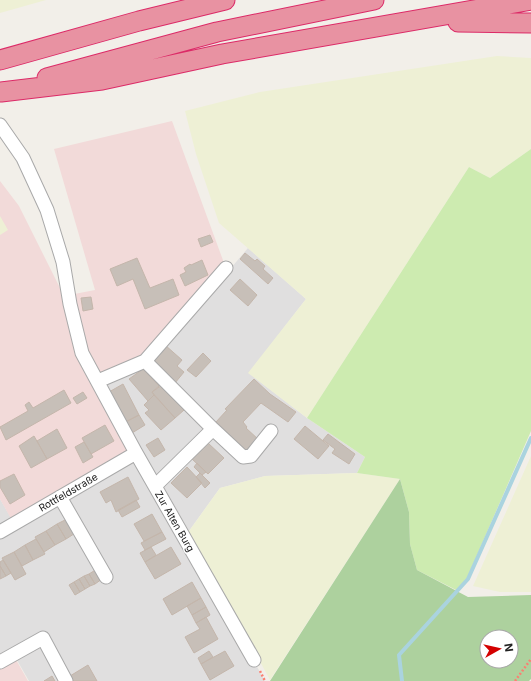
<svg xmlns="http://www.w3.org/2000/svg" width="531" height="681" viewBox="0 0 531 681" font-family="Inter,sans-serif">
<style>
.residential{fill:#e0dfdf}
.commercial{fill:#f2dad9}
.farmland{fill:#eef0d5}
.grass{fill:#cdebb0}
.forest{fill:#add19e;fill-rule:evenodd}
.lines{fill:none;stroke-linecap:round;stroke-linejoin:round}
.stream{stroke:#aad3df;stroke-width:4}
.building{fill:#c7bfb8;stroke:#c4b6ab}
.minor-casing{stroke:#a9a9a9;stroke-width:15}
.highway-casing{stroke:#dc2a67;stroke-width:21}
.path{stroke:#fa8072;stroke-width:2.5;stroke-dasharray:2 2;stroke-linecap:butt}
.minor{stroke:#fff;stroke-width:13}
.highway{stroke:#e892a2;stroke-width:19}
.labels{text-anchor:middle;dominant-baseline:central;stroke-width:3;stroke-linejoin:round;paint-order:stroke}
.street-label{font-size:10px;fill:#222;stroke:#fff}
</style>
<rect width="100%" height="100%" fill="#f2efe9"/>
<path class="residential" d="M248,248L306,299L249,373L307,418L365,457L357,473L265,476L220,488L189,531L104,384L125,371L136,372L150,363Z
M136,453L265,681H29L10,648L0,654V499L14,523Z"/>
<path class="commercial" d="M172,121L224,263L140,358L101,372L136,453L14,524L0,499V181L19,206L64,296L95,290L54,149Z
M10,649L28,681H0V654Z"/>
<path class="farmland" d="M0,0H46L0,13Z
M497,56L531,58V149L490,178L469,167L307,418L248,373L306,299L219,223L196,154L185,111L260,92Z
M0,216L8,230L0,235Z
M531,456V592H500L473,586Z
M357,473L400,479L270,680L189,531L220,488L265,476Z"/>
<path class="grass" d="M531,149V431L467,578L458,591L417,570L410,544L409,512L400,479L357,473L365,457L307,418L469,167L490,178Z"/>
<path class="forest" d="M400,479L409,512L410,544L417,570L468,597L531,595V679L529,681H270ZM487,637H511V661H487Z"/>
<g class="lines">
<path class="stream" d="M402,681L399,655L468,579L531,438"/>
</g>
<path class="building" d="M210,235L213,242L201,247L198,239Z
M245,253L255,261L257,259L265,266L263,269L273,278L268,284L240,259Z
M137,258L150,288L173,279L179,295L145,309L133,279L117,286L110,269Z
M202,260L208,275L185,286L180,275L186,272L184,268L190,264L191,265Z
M240,279L257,295L248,306L230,290Z
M91,297L93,309L83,311L81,298Z
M165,345L182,360L177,366L184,372L175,383L151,363Z
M203,353L211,361L196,377L187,370Z
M143,369L159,386L152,392L154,395L148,401L129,379Z
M254,379L270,394L296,412L288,422L261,403L243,422L247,427L246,428L259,440L248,452L216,422L227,410L225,409Z
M123,384L139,415L125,422L109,392Z
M162,385L184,410L175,418L152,392Z
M64,390L71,403L6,440L0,427L28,411L25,405L29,402L33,408Z
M83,392L87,398L77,404L73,398Z
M154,395L175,418L161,430L145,413L149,410L144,405Z
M139,415L145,425L132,433L126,422Z
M105,425L114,441L91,454L82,438Z
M305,426L329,446L318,459L294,439Z
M57,429L67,448L47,459L37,441Z
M328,434L355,454L349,464L332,453L335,449L323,440Z
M34,436L47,459L31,468L19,446Z
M158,438L165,450L154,457L146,445Z
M84,442L93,457L83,463L75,447Z
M208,443L224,458L208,474L192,459Z
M197,463L206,472L202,475L194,467Z
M187,467L202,483L187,498L171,483Z
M200,473L210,483L205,488L196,477Z
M14,474L25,495L10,504L0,487V481Z
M128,477L139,499L116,512L111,500L106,503L100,492Z
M136,500L140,507L122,517L118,510Z
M152,514L162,532L144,541L134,524Z
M69,518L77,532L66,539L57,524Z
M57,524L66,539L55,545L46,531Z
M46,531L55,545L44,552L35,537Z
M162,532L166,539L145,550L141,543Z
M36,539L45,554L33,560L25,545Z
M25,545L33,560L22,566L14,552Z
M151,547L156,555L145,562L140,553Z
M171,547L181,564L155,579L145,562Z
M14,552L26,574L15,580L2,558Z
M3,560L11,573L6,576L0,566V562Z
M0,566L6,576L0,579Z
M97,569L102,579L95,584L89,574Z
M89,574L95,584L90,586L84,576Z
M84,576L90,586L85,589L79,579Z
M79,579L85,589L80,592L74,582Z
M74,582L80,592L75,595L69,585Z
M192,582L201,598L172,615L163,599Z
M201,598L206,607L192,615L187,606Z
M206,607L210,615L196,623L192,615Z
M206,617L218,639L194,653L185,637L200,629L196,623Z
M209,651L213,657L201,664L198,658Z
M225,651L234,666L210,680L201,664Z
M88,665L97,681H73L70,676Z
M52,676L55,681H44Z"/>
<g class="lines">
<g class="minor-casing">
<path id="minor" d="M0,125L23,158L47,210L63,262L70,304L82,353L136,453L254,660
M145,361L213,429L155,486
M98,381L145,361L226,268
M213,429L243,457L251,456L271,431
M60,497L106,577
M0,532L136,453
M0,662L43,638L66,681"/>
</g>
<g class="highway-casing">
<path id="highway" d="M458,22L531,23
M0,60L139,21L225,0
M47,78L217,32L374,0
M1,92L102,80L222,54L531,0"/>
</g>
<path class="path" d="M260,671L265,681
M515,681L531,659"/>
<use href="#minor" class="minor"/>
<use href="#highway" class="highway"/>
</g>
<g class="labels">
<g class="street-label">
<text transform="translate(68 492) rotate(-30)">Rottfeldstraße</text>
<text transform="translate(175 521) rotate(60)">Zur Alten Burg</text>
</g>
</g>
<g transform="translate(499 649) rotate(82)"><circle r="19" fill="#ffffff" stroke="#a7a7a7"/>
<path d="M0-3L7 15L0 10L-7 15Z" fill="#d40000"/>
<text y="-6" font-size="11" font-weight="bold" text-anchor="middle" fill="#222222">N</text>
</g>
</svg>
